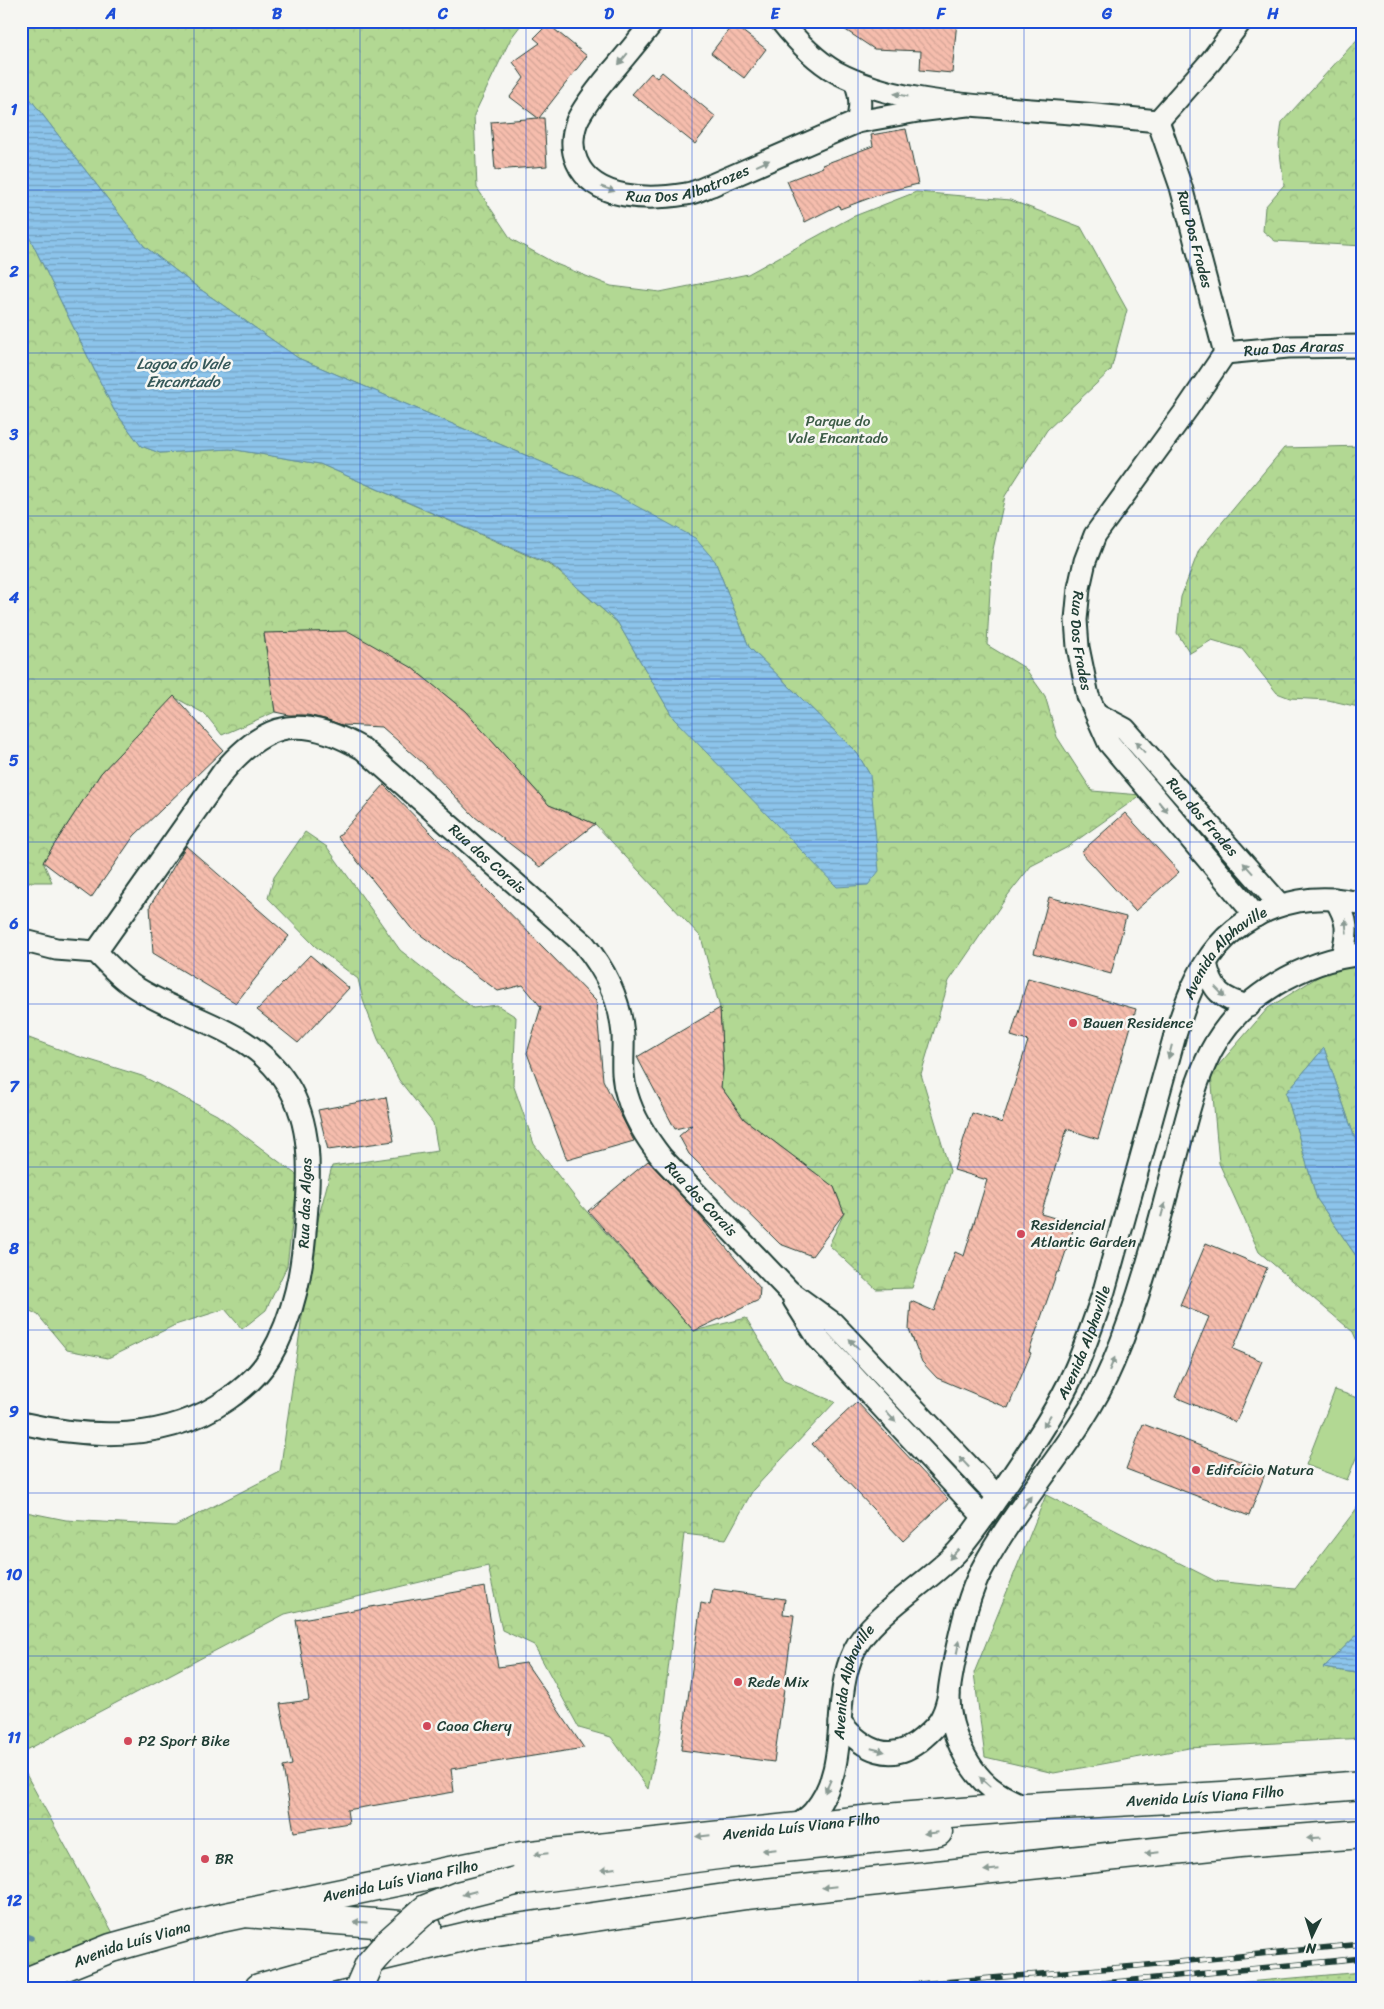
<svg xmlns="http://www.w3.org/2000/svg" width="1384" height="2009" viewBox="0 0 1384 2009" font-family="Sriracha,sans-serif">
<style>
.grass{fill:url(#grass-dots);stroke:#688a64}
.forest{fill:url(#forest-crowns);stroke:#688a64}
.garden{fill:#b2d893;stroke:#688a64}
.water{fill:url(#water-rules);stroke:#608ea2}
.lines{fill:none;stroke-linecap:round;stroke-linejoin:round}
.stream{stroke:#608ea2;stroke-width:5.5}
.building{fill:url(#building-back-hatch);stroke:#1f3d34}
.minor-casing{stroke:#1f3d34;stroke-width:25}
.secondary-casing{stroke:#1f3d34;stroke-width:31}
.trunk-casing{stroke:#1f3d34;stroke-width:31}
.minor{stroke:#f6f6f2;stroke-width:21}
.secondary{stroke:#f6f6f2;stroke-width:28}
.trunk{stroke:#f6f6f2;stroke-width:28}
.rail-casing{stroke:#1f3d34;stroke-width:5.5}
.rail{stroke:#f6f6f2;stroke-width:4;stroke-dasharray:11;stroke-linecap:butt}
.secondary-bridge-casing{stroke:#1f3d34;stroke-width:31;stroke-linecap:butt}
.secondary-bridge{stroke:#f6f6f2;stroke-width:28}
.oneway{fill:#8a9a93}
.grid{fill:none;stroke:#1d4ed8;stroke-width:1;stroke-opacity:0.55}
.poi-dot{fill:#d1495b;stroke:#f6f6f2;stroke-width:2}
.labels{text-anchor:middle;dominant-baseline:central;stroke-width:5;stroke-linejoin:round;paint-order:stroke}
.street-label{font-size:15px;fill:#1f3d34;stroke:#f6f6f2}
.park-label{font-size:15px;fill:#3c5c47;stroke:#f6f6f2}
.poi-label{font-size:15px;fill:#1f3d34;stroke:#f6f6f2;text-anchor:start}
.water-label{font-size:16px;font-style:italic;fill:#355859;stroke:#f6f6f2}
.neatline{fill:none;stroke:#1d4ed8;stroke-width:2}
.grid-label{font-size:16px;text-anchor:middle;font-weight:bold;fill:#1d4ed8}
</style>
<defs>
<pattern id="grass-dots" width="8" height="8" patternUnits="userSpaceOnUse" patternTransform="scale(1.25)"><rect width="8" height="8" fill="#b2d893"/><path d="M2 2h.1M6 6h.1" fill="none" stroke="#99ba7f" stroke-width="1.8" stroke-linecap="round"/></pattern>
<pattern id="forest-crowns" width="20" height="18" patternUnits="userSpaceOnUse" patternTransform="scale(1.25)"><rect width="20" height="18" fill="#b2d893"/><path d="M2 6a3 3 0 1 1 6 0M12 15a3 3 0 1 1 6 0" fill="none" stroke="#99ba7f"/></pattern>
<pattern id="water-rules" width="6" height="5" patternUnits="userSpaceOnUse" patternTransform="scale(1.25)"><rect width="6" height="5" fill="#8cc4eb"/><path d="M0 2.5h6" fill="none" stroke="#72a0bf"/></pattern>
<pattern id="building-back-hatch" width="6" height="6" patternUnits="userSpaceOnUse" patternTransform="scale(1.25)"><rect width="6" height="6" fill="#f6bdad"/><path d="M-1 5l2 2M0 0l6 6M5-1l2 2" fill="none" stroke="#d2a395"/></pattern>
</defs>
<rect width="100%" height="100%" fill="#f6f6f2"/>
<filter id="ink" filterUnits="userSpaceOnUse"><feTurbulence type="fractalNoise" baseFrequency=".02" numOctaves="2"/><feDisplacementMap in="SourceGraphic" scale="10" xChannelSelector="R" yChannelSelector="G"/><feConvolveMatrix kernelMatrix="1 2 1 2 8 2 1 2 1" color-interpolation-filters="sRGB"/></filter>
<g filter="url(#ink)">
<path class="grass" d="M1363,1972V1988H1177Z"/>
<path class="forest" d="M21,21H524L511,38L474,115L477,188L511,239L556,264L611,286L660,292L748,274L852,217L916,192L1010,200L1081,227L1127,310L1111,370L1047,430L1005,496L992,554L987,645L1025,668L1045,696L1057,737L1092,791L1141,795L1066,848L1031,866L1008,895L949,981L921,1074L950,1171L912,1288L876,1289L829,1245L844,1213L834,1187L744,1119L721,1087L723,1070L720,1008L701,937L595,824L549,805L465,711L411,667L264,634L275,712L222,735L205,714L174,697L101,773L43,862L52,882H21V220L114,410L141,446L160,453L230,449L320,464L552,566L618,623L674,719L870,775L857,753L749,647L715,561L607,490L298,358L197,287L144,246L21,87Z
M1363,33V246L1275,241L1263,231L1265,207L1284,185L1279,145L1282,122Z
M1363,446V708L1328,700L1290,698L1277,693L1242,649L1212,640L1190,653L1177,633L1181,597L1199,550L1284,448Z
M305,832L327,847L400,950L473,1008L497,1005L516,1017L513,1084L534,1144L580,1204L694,1331L746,1318L784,1381L835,1402L753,1490L726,1539L684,1534L661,1730L648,1789L611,1737L579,1728L534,1645L502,1630L488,1566L285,1614L21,1753V1511L66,1520L175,1526L280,1472L313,1239L332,1166L438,1151L433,1123L399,1080L378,1039L364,1003L358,979L315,946L268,898L274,877Z
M1340,963L1363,964V1162L1324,1048L1286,1093L1317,1199L1363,1266V1355L1353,1332L1259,1252L1219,1163L1211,1074L1268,1008Z
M21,1035L77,1056L142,1076L217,1115L298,1176L287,1266L266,1310L242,1329L225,1309L175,1325L108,1358L67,1350L38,1315L21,1306Z
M1363,1492V1629L1323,1668L1363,1674V1738L1189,1748L1054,1773L985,1757L974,1673L1046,1495L1215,1581L1295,1589L1357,1508Z
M21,1765L113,1933L21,1969Z"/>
<path class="garden" d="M1335,1390L1363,1400V1441L1347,1480L1306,1465Z"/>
<path class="water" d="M21,87L144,246L197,287L298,358L607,490L695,538L715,561L749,647L857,753L870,775L879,871L868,885L837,887L674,719L618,623L552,565L320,464L230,449L160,453L141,446L114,410L21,220Z
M1324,1048L1363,1162V1266L1317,1199L1286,1093Z
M1363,1629V1674L1323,1668Z"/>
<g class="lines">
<path class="stream" d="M21,1934L31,1938"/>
</g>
<path class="building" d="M832,21H957L952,73L920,70L921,51L874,49Z
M548,24L587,56L539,118H544L547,166L495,170L491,122L538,118L510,97L524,78L513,62L540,43L534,38Z
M733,24L766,49L744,78L711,53Z
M662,72L716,117L695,144L632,94L651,73L657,78Z
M906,129L918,184L886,192L840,209L839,205L805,222L787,181L823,167L822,165L873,146L871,135Z
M348,631L411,667L465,711L549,805L595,824L540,867L475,817L424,764L382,727L342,725L325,719L307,715H289L275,712L264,633Z
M174,696L223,750L134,836L91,898L43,862L101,773Z
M384,785L596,1001L603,1080L634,1141L567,1160L527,1053L541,1007L523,985L498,991L411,928L338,837Z
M1125,813L1179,872L1135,911L1081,852Z
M186,846L289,936L236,1003L153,953L150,906Z
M1049,897L1126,917L1111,974L1034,953Z
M310,955L349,988L298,1043L257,1010Z
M1028,978L1136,1009L1098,1139L1067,1129L1041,1214L1075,1224L1059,1272H1057L1029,1352L1031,1353L1008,1408L937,1378L922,1362L909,1329L911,1301L934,1311L955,1252L964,1256L987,1180L954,1170L972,1113L1002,1123L1028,1041L1011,1036Z
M720,1008L723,1070L721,1087L744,1119L834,1187L844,1213L812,1256L780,1244L689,1154L679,1136L692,1125L675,1129L637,1057Z
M386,1097L394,1141L328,1150L318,1110Z
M648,1161L694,1209L760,1288L759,1300L694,1331L588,1211Z
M1206,1243L1267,1268L1233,1349L1262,1361L1236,1422L1175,1397L1209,1317L1180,1305Z
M857,1402L948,1499L903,1541L812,1444Z
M1143,1424L1266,1471L1249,1516L1126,1469Z
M485,1587L498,1667L526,1663L584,1748L451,1769L454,1792L347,1810L349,1823L294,1832L283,1767L292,1765L280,1704L309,1700L296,1620Z
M713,1589L785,1599L783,1614L794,1615L774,1762L681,1750L701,1603L710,1605Z"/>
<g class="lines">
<g class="minor-casing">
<g id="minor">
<path id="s1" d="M654,21C639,39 625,57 610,74C598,89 585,104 577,121C572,135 571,149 577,162C594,201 650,200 686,194C695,193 703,188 712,185L857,122L918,111L967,105"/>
<path d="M781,21C796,40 815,60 836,72C891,101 957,104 1018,109C1064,112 1111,116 1158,121"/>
<path d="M855,81C861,96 861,107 857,122"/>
<path id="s2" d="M1158,121L1181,187L1225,353L1187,409L1095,535L1085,561L1079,588L1076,620L1078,647L1088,696L1109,743L1256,916"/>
<path d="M1158,121L1211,61L1241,21"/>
<path id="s3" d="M1225,353L1288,347L1363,346"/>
<path id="s4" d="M1097,714L1125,729L1280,905"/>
<path d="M1335,899C1349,921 1348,932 1342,956"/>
<path d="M21,940L56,949L96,952C109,965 122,980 138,989C190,1021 251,1028 287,1084C312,1123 310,1174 306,1219C303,1267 295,1315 270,1357C260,1374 244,1388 228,1399C167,1442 91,1439 21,1423"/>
<path id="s5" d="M96,952L223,772C267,719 304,715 363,749L584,944C606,971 620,999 623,1034C624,1055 620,1074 627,1095C634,1119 647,1139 662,1158L789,1291L833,1323L998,1497"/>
<path d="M1206,963C1212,991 1221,999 1249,1006"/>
<path d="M794,1300L818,1338L984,1517"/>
<path d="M840,1722C863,1750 892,1766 923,1738C930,1732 940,1723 943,1714C946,1708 947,1702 949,1695"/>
<path d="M1026,1807C1017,1803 1007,1799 998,1793C968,1774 948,1730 949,1694C950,1680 954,1663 957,1648C963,1621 969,1594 982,1569C1020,1497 1081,1439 1113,1363C1139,1301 1156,1235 1173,1170C1184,1130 1192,1088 1211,1051C1239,997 1304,960 1363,954"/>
<path id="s6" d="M797,1826C803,1821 810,1816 814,1811C852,1766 830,1701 854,1651C871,1615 928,1583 957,1552C975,1532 990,1508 1006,1485C1030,1449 1056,1412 1074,1372C1086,1345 1095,1318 1104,1291L1175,1035C1183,1011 1191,986 1205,964C1238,910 1303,888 1363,904"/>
</g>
</g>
<g class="secondary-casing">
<g id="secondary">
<path d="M516,1881L726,1854L938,1832"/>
<path id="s7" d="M21,1984L111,1948L211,1920L522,1856L873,1819L1026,1807L1222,1796L1363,1785"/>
</g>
</g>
<g class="trunk-casing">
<path id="trunk" d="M244,1913L427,1927
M259,1988L320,1971L476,1934L746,1895L1240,1843L1363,1834"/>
</g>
<use href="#minor" class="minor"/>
<use href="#secondary" class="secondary"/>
<use href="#trunk" class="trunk"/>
<g class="rail-casing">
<path id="rail" d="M871,1988L1137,1966L1363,1944
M1051,1988L1363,1958"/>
</g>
<use href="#rail" class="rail"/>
<g class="secondary-bridge-casing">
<path id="secondary-bridge" d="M359,1988L369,1965L389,1942L426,1909L461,1895L516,1881"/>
</g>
<use href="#secondary-bridge" class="secondary-bridge"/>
</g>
<defs><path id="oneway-solid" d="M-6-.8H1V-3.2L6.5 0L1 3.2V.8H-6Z" transform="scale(1.25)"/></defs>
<g class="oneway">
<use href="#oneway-solid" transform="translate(623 59) rotate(129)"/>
<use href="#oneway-solid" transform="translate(901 95) rotate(-169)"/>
<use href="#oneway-solid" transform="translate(763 163) rotate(-24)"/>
<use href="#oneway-solid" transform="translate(608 189) rotate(20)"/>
<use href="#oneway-solid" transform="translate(1140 747) rotate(-131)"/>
<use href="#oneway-solid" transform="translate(1163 807) rotate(50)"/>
<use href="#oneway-solid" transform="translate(1248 868) rotate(-132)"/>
<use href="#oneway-solid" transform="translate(1346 926) rotate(-95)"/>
<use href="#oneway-solid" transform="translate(1220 992) rotate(46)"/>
<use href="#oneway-solid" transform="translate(1170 1052) rotate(105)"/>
<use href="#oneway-solid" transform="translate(1163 1210) rotate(-75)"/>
<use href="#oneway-solid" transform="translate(854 1344) rotate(-133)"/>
<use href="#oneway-solid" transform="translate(1112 1364) rotate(-67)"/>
<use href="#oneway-solid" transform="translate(891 1417) rotate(47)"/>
<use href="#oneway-solid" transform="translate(1047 1421) rotate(121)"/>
<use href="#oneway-solid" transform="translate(964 1462) rotate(-133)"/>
<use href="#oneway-solid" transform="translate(1027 1502) rotate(-55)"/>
<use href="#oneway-solid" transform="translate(954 1554) rotate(133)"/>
<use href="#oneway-solid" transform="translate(958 1647) rotate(-79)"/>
<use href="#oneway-solid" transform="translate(878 1750) rotate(14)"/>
<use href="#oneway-solid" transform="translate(985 1782) rotate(-138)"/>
<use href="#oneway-solid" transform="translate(828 1786) rotate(114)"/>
<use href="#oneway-solid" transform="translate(931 1833) rotate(174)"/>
<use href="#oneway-solid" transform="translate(703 1836) rotate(174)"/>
<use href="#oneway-solid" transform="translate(1314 1838) rotate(176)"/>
<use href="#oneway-solid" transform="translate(769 1850) rotate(174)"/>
<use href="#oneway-solid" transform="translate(1152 1853) rotate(174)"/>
<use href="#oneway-solid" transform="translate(541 1854) rotate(174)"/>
<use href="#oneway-solid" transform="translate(608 1869) rotate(173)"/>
<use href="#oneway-solid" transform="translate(991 1870) rotate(174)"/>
<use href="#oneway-solid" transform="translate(829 1887) rotate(174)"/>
<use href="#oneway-solid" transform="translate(469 1893) rotate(165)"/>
<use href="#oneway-solid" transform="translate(360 1922) rotate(-176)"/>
</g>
</g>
<path class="grid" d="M194,21V1988M360,21V1988M526,21V1988M692,21V1988M858,21V1988M1024,21V1988M1190,21V1988M21,190H1363M21,353H1363M21,516H1363M21,679H1363M21,842H1363M21,1004H1363M21,1167H1363M21,1330H1363M21,1493H1363M21,1656H1363M21,1819H1363"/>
<g class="poi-dot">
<circle cx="1073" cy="1023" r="5"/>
<circle cx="1021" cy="1234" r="5"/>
<circle cx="1196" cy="1470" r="5"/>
<circle cx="738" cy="1682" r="5"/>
<circle cx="427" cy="1726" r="5"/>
<circle cx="128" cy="1741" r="5"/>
<circle cx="205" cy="1859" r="5"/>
</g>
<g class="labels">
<g class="street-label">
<text stroke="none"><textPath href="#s1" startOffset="294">Rua Dos Albatrozes</textPath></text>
<text stroke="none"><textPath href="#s2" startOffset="124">Rua Dos Frades</textPath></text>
<text stroke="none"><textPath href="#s3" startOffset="69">Rua Das Araras</textPath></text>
<text stroke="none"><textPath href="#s2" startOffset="574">Rua Dos Frades</textPath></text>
<text stroke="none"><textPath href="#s4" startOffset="149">Rua dos Frades</textPath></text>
<text stroke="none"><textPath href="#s5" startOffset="546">Rua dos Corais</textPath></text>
<text stroke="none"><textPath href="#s6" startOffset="1000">Avenida Alphaville</textPath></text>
<text stroke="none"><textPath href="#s5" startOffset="965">Rua dos Corais</textPath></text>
<text transform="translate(305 1203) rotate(-88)">Rua das Algas</text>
<text stroke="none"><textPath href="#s6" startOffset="580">Avenida Alphaville</textPath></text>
<text stroke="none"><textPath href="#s6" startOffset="160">Avenida Alphaville</textPath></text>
<text stroke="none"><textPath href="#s7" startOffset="1204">Avenida Luís Viana Filho</textPath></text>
<text stroke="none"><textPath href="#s7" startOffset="799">Avenida Luís Viana Filho</textPath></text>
<text stroke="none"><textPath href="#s7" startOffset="394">Avenida Luís Viana Filho</textPath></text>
<text stroke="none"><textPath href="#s7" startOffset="118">Avenida Luís Viana</textPath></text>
</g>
<g class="park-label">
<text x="838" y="421">Parque do<tspan x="838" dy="17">Vale Encantado</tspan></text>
</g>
<g class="poi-label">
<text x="1083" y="1023">Bauen Residence</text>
<text x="1031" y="1225">Residencial<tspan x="1031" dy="17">Atlantic Garden</tspan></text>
<text x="1206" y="1470">Edifcício Natura</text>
<text x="748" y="1682">Rede Mix</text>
<text x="437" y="1726">Caoa Chery</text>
<text x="138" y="1741">P2 Sport Bike</text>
<text x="215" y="1859">BR</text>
</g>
<g class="water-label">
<text x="183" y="363">Lagoa do Vale<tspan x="183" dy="18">Encantado</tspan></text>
</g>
</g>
<rect width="1384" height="2009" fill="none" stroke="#f6f6f2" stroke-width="55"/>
<g transform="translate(1312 1936) rotate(184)" stroke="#f6f6f2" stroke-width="4" paint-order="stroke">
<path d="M0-4L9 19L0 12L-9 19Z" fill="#1f3d34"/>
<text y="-8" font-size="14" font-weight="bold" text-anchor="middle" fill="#1f3d34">N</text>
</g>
<rect x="28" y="28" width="1328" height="1954" class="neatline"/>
<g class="grid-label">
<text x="111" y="19">A</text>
<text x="277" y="19">B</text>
<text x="443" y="19">C</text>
<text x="609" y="19">D</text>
<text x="775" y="19">E</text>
<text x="941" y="19">F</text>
<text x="1107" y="19">G</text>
<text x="1273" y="19">H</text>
<text x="14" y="115">1</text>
<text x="14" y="277">2</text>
<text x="14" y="440">3</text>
<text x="14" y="603">4</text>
<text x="14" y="766">5</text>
<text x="14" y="929">6</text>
<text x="14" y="1092">7</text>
<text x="14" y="1254">8</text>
<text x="14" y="1417">9</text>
<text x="14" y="1580">10</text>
<text x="14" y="1743">11</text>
<text x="14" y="1906">12</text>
</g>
</svg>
